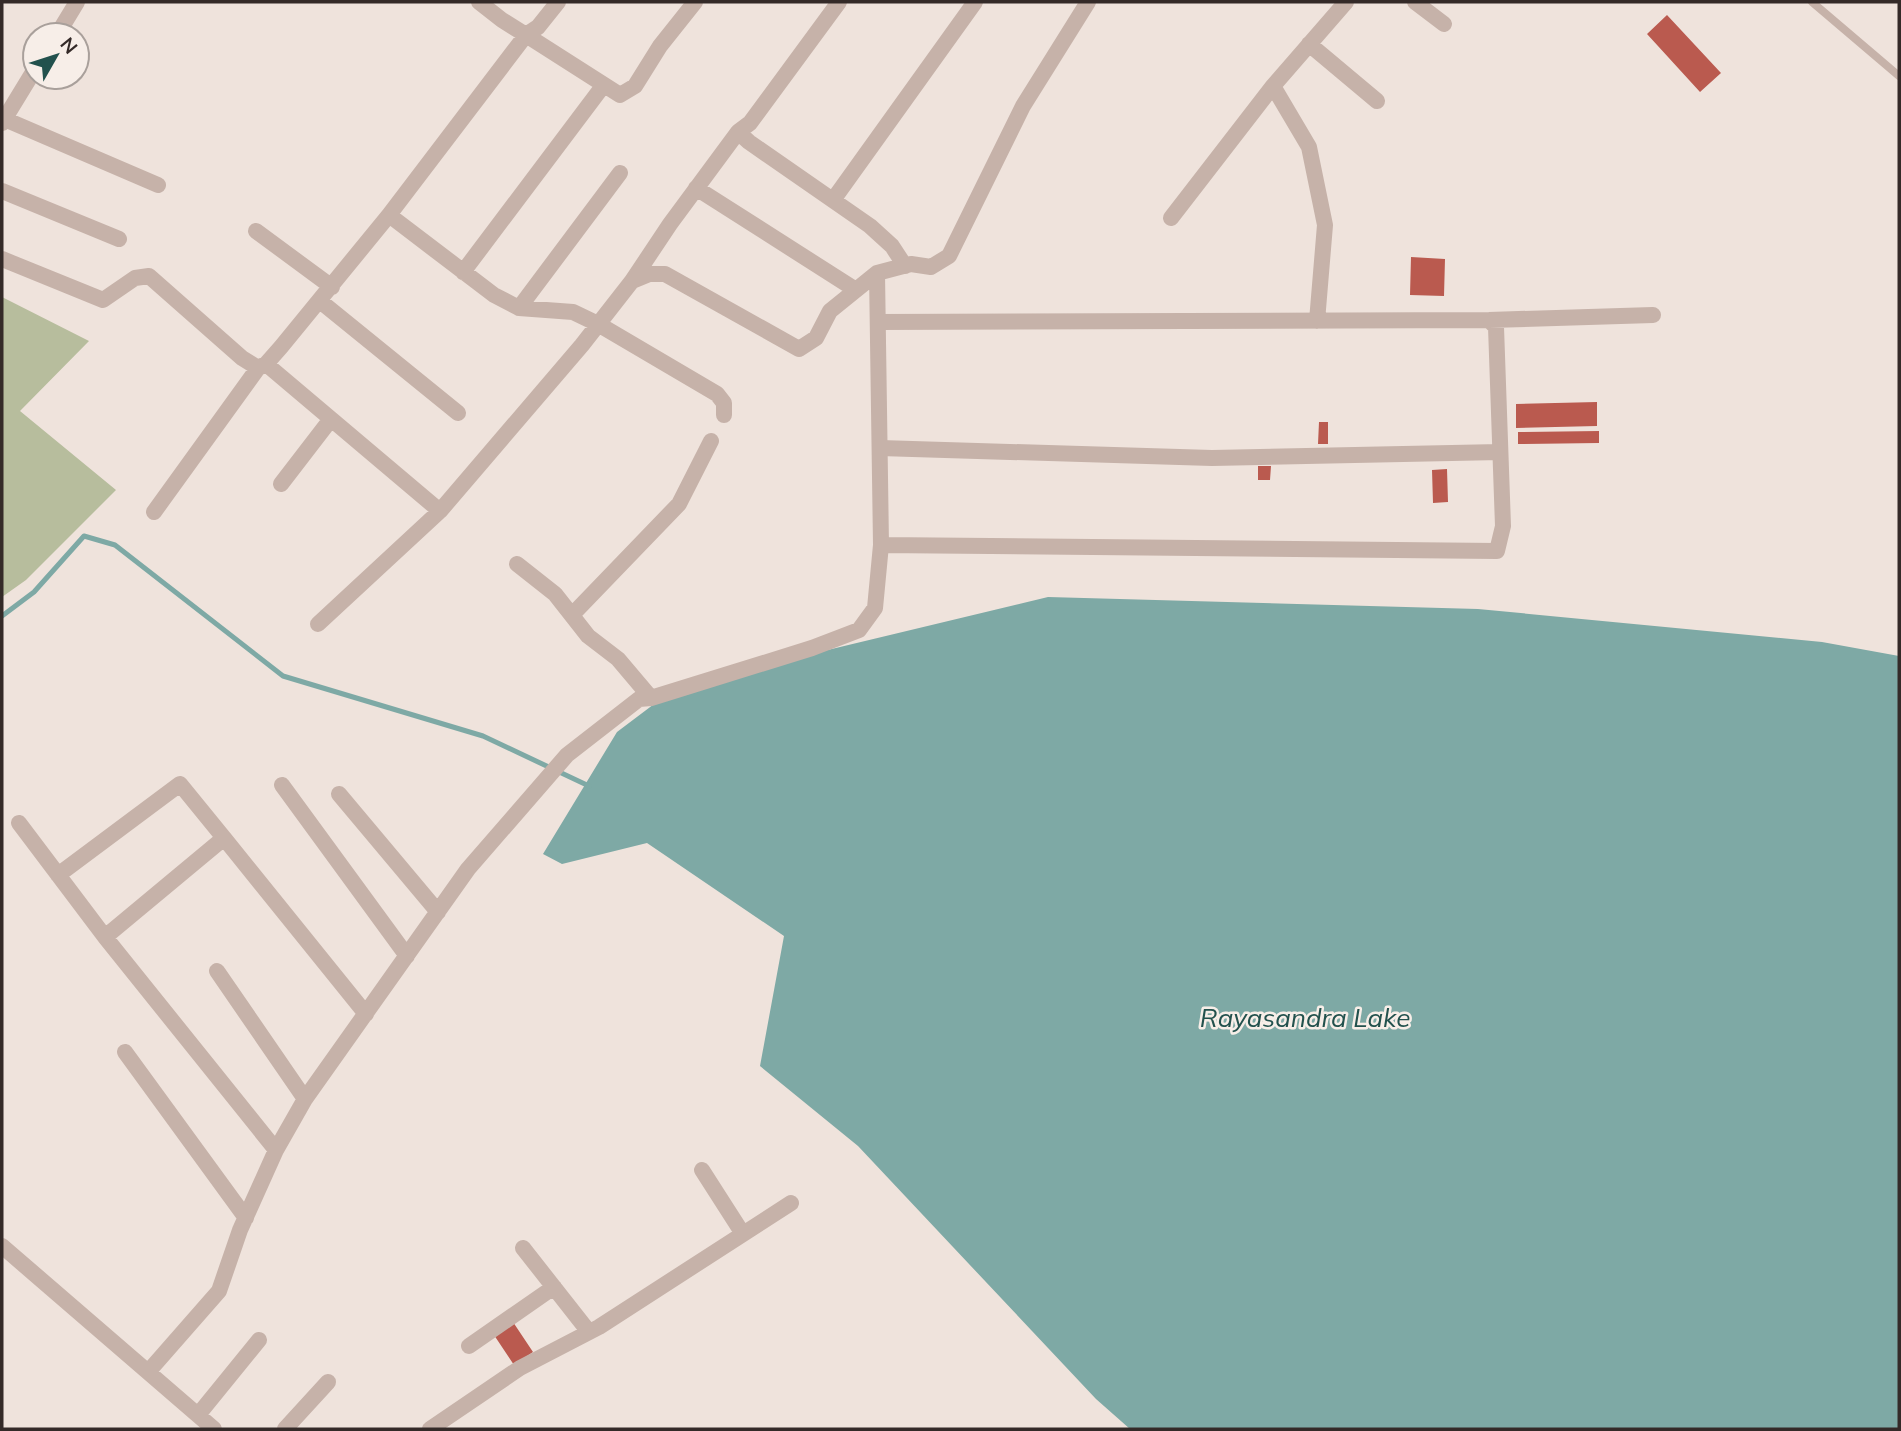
<svg xmlns="http://www.w3.org/2000/svg" width="1901" height="1431" viewBox="0 0 1901 1431" font-family="Mulish,sans-serif">
<style>
.green{fill:#b7bd9d}
.water{fill:#7ea9a5}
.lines{fill:none;stroke-linecap:round;stroke-linejoin:round}
.stream{stroke:#7ea9a5;stroke-width:5}
.building{fill:#ba5a4f}
.lane{stroke:#c6b2a9;stroke-width:8}
.street{stroke:#c6b2a9;stroke-width:16}
.labels{text-anchor:middle;dominant-baseline:central;stroke-width:5;stroke-linejoin:round;paint-order:stroke}
.water-label{font-size:26px;font-style:italic;fill:#22514d;stroke:#f7eee8}
</style>
<rect width="100%" height="100%" fill="#efe3dc"/>
<path class="green" d="M2,297L89,341L20,411L116,490L26,580L2,597Z"/>
<path class="water" d="M1048,597L1478,609L1822,642L1899,656V1429H1130L1096,1399L858,1146L760,1066L784,936L647,843L562,864L543,854L617,732L678,686Z"/>
<g class="lines">
<path class="stream" d="M2,616L34,592L84,536L115,545L283,676L483,736L589,786"/>
</g>
<path class="building" d="M1667,15L1721,73L1700,92L1647,34Z
M1411,257L1445,259L1444,296L1410,295Z
M1597,402V426L1516,428V404Z
M1319,422H1328V444H1318Z
M1599,431V443L1518,444V432Z
M1258,466H1271L1270,480H1258Z
M1447,469L1448,502L1433,503L1432,470Z
M513,1322L533,1352L514,1365L494,1335Z"/>
<g class="lines">
<path class="lane" d="M1812,2L1899,76"/>
<path class="street" d="M479,2L502,20L526,35L538,27L558,2
M839,2L750,123L738,132L749,142L870,226L892,246L905,266
M1415,2L1444,24
M57,35L77,2
M1309,44L1377,101
M1273,86L1309,147L1325,225L1317,321
M2,118L158,185
M2,123L35,69
M696,188L856,290
M2,191L119,239
M833,200L975,2
M389,215L526,35L620,95L635,86L660,46L695,2
M1171,218L1273,86L1346,2
M256,231L332,287
M2,259L103,300L135,278L149,276L242,358L258,368L266,364L281,347L389,215L494,295L519,308L573,312L598,324L717,394L724,403V415
M463,272L603,86
M632,281L670,224L738,132
M320,301L458,413
M519,308L620,173
M878,322L1489,320L1653,315
M266,364L440,511
M880,448L1212,458L1500,452
M281,484L331,419
M154,512L258,368
M881,545L1497,551L1503,526L1496,327L1489,320
M517,564L555,594L588,636L618,659L651,698
M572,615L679,504L711,441
M318,624L440,511L582,345L632,281L649,274H665L799,349L816,338L830,311L877,273L911,264L931,267L949,256L1023,106L1088,2
M282,785L407,956
M339,794L438,912
M19,823L105,937
M58,875L180,784L224,838
M217,971L305,1099
M125,1052L246,1218
M276,1150L105,937L224,838L366,1014
M702,1170L743,1234
M2,1246L214,1429
M523,1248L589,1332
M469,1346L554,1287
M148,1372L219,1291L240,1230L276,1150L305,1099L468,869L567,755L639,699L651,698L812,648L859,630L875,608L881,545L877,273
M198,1415L259,1340
M285,1429L328,1382
M430,1429L520,1368L599,1327L791,1203"/>
</g>
<g class="labels">
<g class="water-label">
<text x="1305" y="1017">Rayasandra Lake</text>
</g>
</g>
<rect width="1901" height="1431" fill="none" stroke="#342a28" stroke-width="7"/>
<g transform="translate(56 56) rotate(51)"><circle r="33" fill="#f7eee8" stroke="#a9a09b" stroke-width="2"/>
<path d="M0-5L12 26L0 18L-12 26Z" fill="#22514d"/>
<text y="-10" font-size="19" font-weight="bold" text-anchor="middle" fill="#342a28">N</text>
</g>
</svg>
